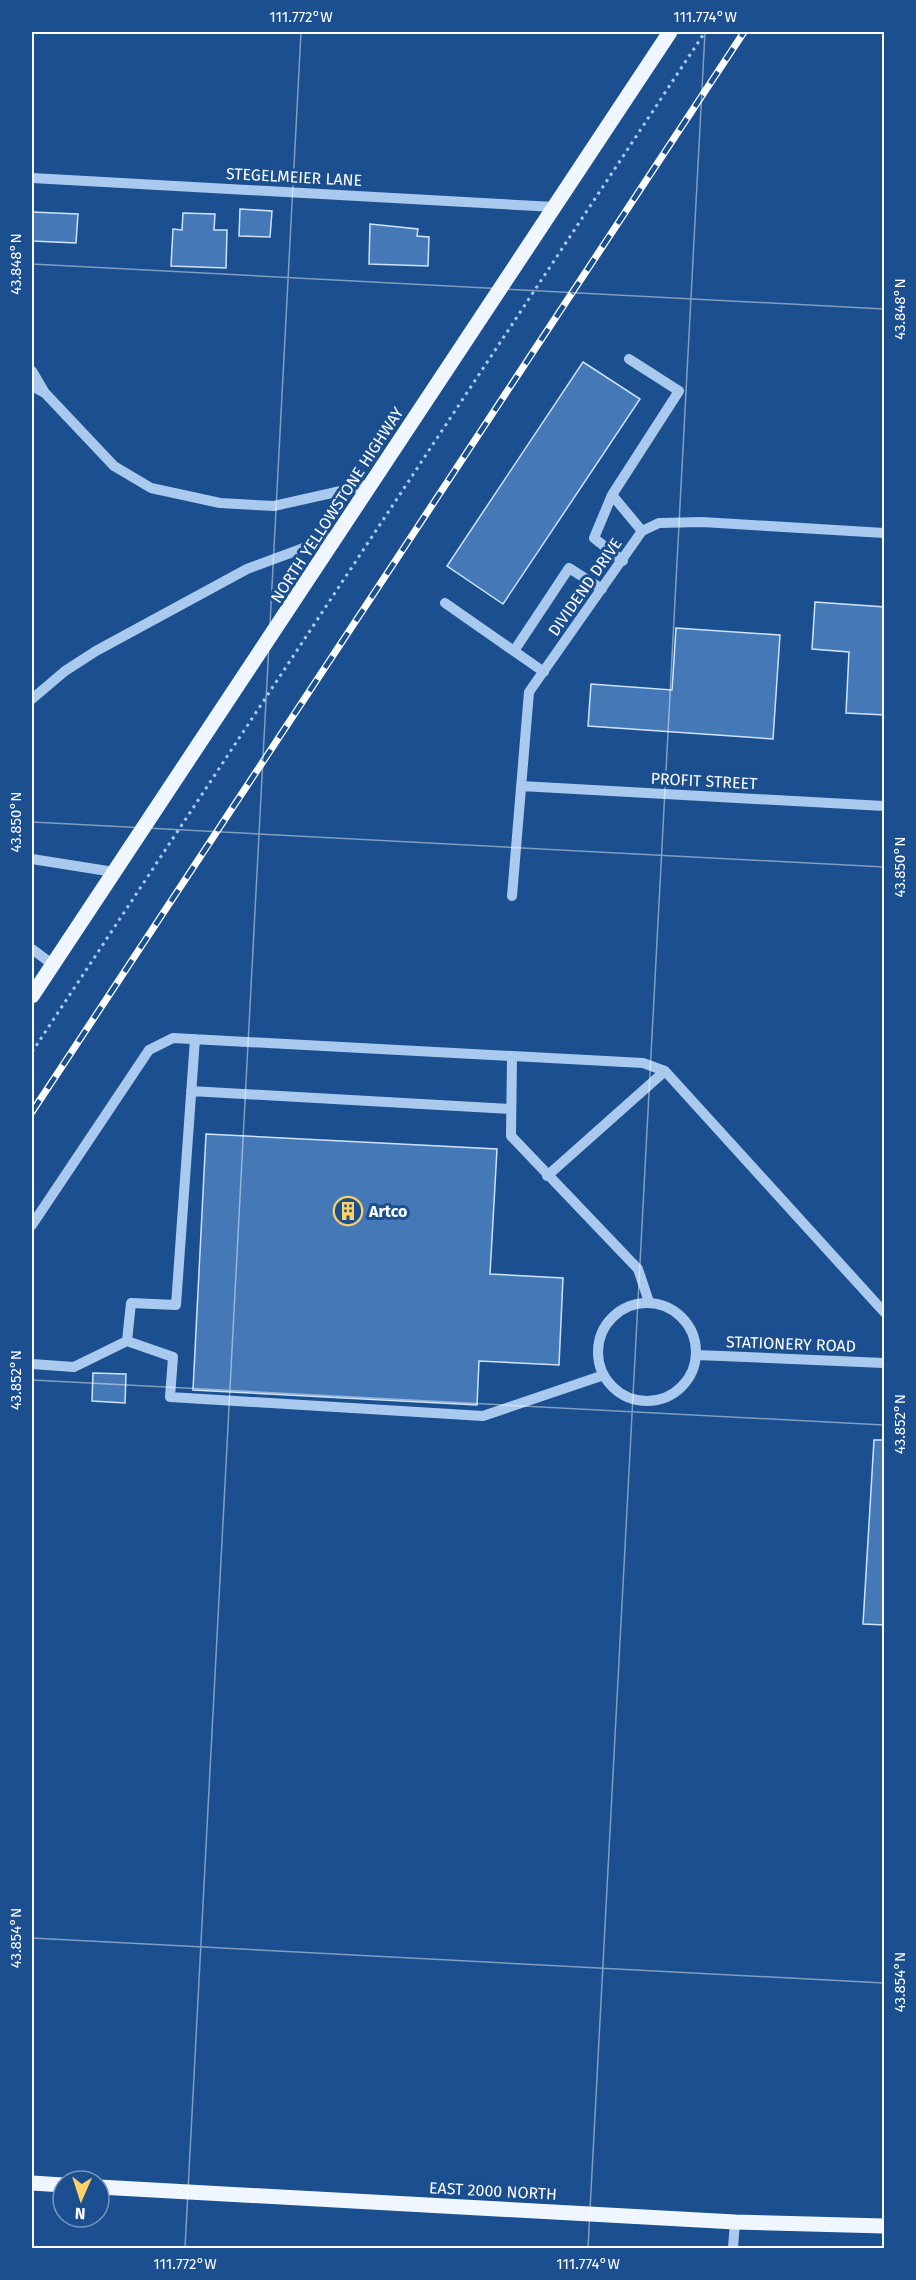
<svg xmlns="http://www.w3.org/2000/svg" width="916" height="2280" viewBox="0 0 916 2280" font-family="'Fira Sans',sans-serif">
<style>
.building{fill:#4478b7;stroke:#cfe3fa;stroke-width:1.5}
.lines{fill:none;stroke-linecap:round;stroke-linejoin:round}
.path{stroke:#a9c9ee;stroke-width:3;stroke-dasharray:3 4.5;stroke-linecap:butt}
.minor{stroke:#a9c9ee;stroke-width:10}
.major{stroke:#f0f6ff;stroke-width:15}
.rail-casing{stroke:#fff;stroke-width:7}
.rail{stroke:#1b4f8f;stroke-width:4.5;stroke-dasharray:14;stroke-linecap:butt}
.ticks{fill:none;stroke:#fff;stroke-width:1.5;stroke-opacity:0.45}
.labels{text-anchor:middle;dominant-baseline:central;stroke-width:6;stroke-linejoin:round;paint-order:stroke}
.street-label{font-size:16px;fill:#fff;stroke:#1b4f8f}
.poi-label{font-size:16px;font-weight:bold;fill:#fff;stroke:#1b4f8f;text-anchor:start}
.neatline{fill:none;stroke:#fff;stroke-width:2}
.ticks-label{font-size:15px;text-anchor:middle;fill:#fff}
</style>
<rect width="100%" height="100%" fill="#1b4f8f"/>
<path class="building" d="M240,209L272,211L270,237L239,236Z
M32,212L78,214L76,243L32,241Z
M183,213L215,214L214,230H227L226,268L171,266L173,229L182,230Z
M370,224L418,229L417,236L429,237L428,266L369,264Z
M583,362L640,399L503,604L447,566Z
M815,602L885,607V715L846,713L849,652L812,649Z
M676,628L780,635L773,739L588,726L591,684L672,690Z
M206,1134L497,1149L490,1274L563,1278L559,1365L479,1361L477,1405L193,1390Z
M93,1373L126,1374L125,1403L92,1401Z
M874,1440H885V1625L863,1624Z"/>
<g class="lines">
<path class="path" d="M32,1052L705,32"/>
<path class="minor" d="M32,178L555,207
M32,371L45,393
M32,386L45,393L114,466L151,488L220,503L274,506L372,484
M612,495L642,531
M623,561L594,538L612,495L679,391L629,359
M445,603L544,672
M514,651L569,568L602,589
M32,699L65,671L96,651L247,569L336,536
M521,786L884,806
M32,859L114,872
M512,896L529,692L642,531L659,523L702,522L884,533
M32,949L52,964
M512,1056L511,1136L638,1269L649,1302
M191,1091L511,1109
M547,1176L665,1071
M32,1225L149,1050L173,1038L643,1063L665,1071L884,1312
M598 1352a49 49 0 1 1 98 0a49 49 0 1 1-98 0Z
M127,1341L131,1303L176,1305L195,1039
M697,1355L884,1363
M32,1364L74,1367L127,1341L173,1357L170,1397L483,1416L604,1375
M733,2248L735,2222"/>
<path class="major" d="M32,996L670,32
M32,2183L63,2185
M99,2187L735,2222L884,2226"/>
<g class="rail-casing">
<path id="rail" d="M32,1112L744,32"/>
</g>
<use href="#rail" class="rail"/>
</g>
<path class="ticks" d="M32,264L884,309M32,822L884,867M32,1380L884,1425M32,1938L884,1983M185,2248L301,32M588,2248L705,32"/>
<defs>
<g id="building-ring" transform="scale(1.5)"><circle r="9.5" fill="#1b4f8f" stroke="#ffd166" stroke-width="1.5"/><path d="M-4-6H4V6H1V3H-1V6H-4ZM-2.5-4.3h1.7v1.8h-1.7ZM.8-4.3h1.7v1.8H.8ZM-2.5-1h1.7V.8h-1.7ZM.8-1h1.7V.8H.8Z" fill="#ffd166"/></g>
</defs>
<g fill-rule="evenodd">
<use href="#building-ring" x="348" y="1211"/>
</g>
<g class="labels">
<g class="street-label">
<text transform="translate(294 177) rotate(3)">STEGELMEIER LANE</text>
<text transform="translate(337 505) rotate(-57)">NORTH YELLOWSTONE HIGHWAY</text>
<text transform="translate(585 587) rotate(-55)">DIVIDEND DRIVE</text>
<text transform="translate(704 781) rotate(3)">PROFIT STREET</text>
<text transform="translate(791 1344) rotate(2)">STATIONERY ROAD</text>
<text transform="translate(493 2191) rotate(3)">EAST 2000 NORTH</text>
</g>
<g class="poi-label">
<text x="369" y="1211">Artco</text>
</g>
</g>
<rect width="916" height="2280" fill="none" stroke="#1b4f8f" stroke-width="66"/>
<g transform="translate(81 2199) rotate(183)"><circle r="28" fill="#1b4f8f" stroke="#7695bc" stroke-width="1.5"/>
<path d="M0-4.5L10 22L0 15L-10 22Z" fill="#ffd166"/>
<text y="-9" font-size="16" font-weight="bold" text-anchor="middle" fill="#ffffff">N</text>
</g>
<rect x="33" y="33" width="850" height="2214" class="neatline"/>
<g class="ticks-label">
<text x="301" y="22">111.772°W</text>
<text x="705" y="22">111.774°W</text>
<text transform="translate(16 264) rotate(-90)" y="5">43.848°N</text>
<text transform="translate(900 309) rotate(-90)" y="5">43.848°N</text>
<text transform="translate(16 822) rotate(-90)" y="5">43.850°N</text>
<text transform="translate(900 867) rotate(-90)" y="5">43.850°N</text>
<text transform="translate(16 1380) rotate(-90)" y="5">43.852°N</text>
<text transform="translate(900 1424) rotate(-90)" y="5">43.852°N</text>
<text transform="translate(16 1938) rotate(-90)" y="5">43.854°N</text>
<text transform="translate(900 1982) rotate(-90)" y="5">43.854°N</text>
<text x="185" y="2269">111.772°W</text>
<text x="588" y="2269">111.774°W</text>
</g>
</svg>
